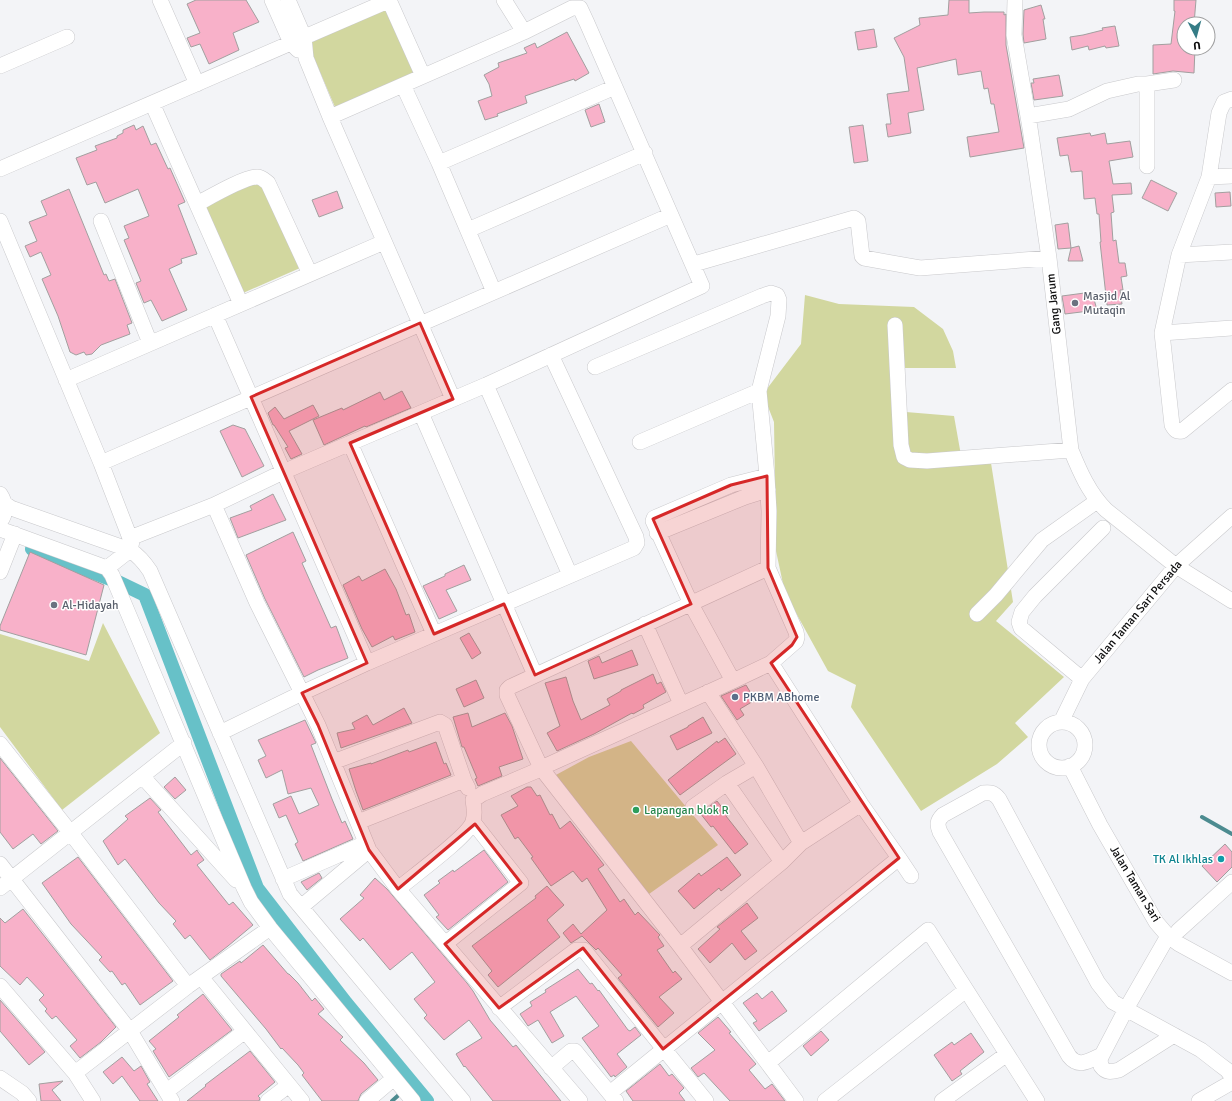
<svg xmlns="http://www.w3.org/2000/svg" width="1232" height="1101" viewBox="0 0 1232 1101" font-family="Signika,sans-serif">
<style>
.green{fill:#d2d79f}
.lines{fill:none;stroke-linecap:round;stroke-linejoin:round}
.stream{stroke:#4c8b90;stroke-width:4}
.canal{stroke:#67c1c8;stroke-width:14}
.building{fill:#f8b1c9;stroke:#a29f9f}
.minor-casing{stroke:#c9c9cc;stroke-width:16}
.minor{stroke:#fff;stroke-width:15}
.marked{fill:#d62828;fill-opacity:0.2;stroke:#d62828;stroke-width:3;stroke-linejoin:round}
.worship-dot{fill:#6b7280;stroke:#fff;stroke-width:1.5}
.service-dot{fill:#5c6f8a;stroke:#fff;stroke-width:1.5}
.leisure-dot{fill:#2e9e5b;stroke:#fff;stroke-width:1.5}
.culture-dot{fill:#0f9aa8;stroke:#fff;stroke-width:1.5}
.labels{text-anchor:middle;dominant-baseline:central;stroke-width:3;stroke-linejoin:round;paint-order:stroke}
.worship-label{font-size:12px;fill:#5b616d;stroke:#fff;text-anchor:start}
.street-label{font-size:12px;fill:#0d0d0e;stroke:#fff}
.service-label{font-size:12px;fill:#4e5e75;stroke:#fff;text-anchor:start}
.leisure-label{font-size:12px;fill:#27864d;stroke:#fff;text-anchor:start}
.culture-label{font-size:12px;fill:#0d838f;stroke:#fff;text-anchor:end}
</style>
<rect width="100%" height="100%" fill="#f3f4f7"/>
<path class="green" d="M387,7L416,72L335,107L308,44Z
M260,181L300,268L243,293L204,205Z
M805,295L839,304L914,307L943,329L953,351L956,368H898L906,412L954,416L962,461L991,463L1013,602L996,621L1064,677L1015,723L1028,737L997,764L921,811L851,707L856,685L828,671L785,593L776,551L774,422L763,394L801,344Z
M103,623L160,733L62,810L0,727V634L89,661Z
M631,741L718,845L649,894L554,776L589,757Z"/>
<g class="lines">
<path class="stream" d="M1202,817L1232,834
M392,1101L402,1092"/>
<path class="canal" d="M32,549L118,582L145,595L257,888L346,1003L427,1101"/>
</g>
<path class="building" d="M196,0H246L259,22L233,33L239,50L209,64L200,44L191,47L187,38L200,33L187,4Z
M949,0H969V13L984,12H1004V15L1006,14V45L1024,148L970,157L967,137L999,132L994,104H991L988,88L984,89L981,71L958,75L956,59L917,68L924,110L908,113L911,133L888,137L886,124H891L887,94L909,91L904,57L894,38L920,25L919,18L948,15Z
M1174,0H1196L1194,24H1184V48H1195L1194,73L1173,71L1153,74V45L1171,44L1175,11H1174Z
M1041,5L1045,19H1043L1046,39L1024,43L1023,34L1024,10Z
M1115,26L1119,46L1106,48L1105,46L1089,50L1088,46L1072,50L1070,37L1083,35L1103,30L1102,28Z
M874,29L877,47L858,50L855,32Z
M567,32L589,73L575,81L574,79L525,96L527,103L497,114L498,116L485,120L478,101L492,96L489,84L484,75L499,67L498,63L527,53L524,48L535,43L537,48Z
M1059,75L1063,96L1034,100L1031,83H1034L1033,79Z
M599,104L605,122L591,127L585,110Z
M134,125L136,130L143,126L151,145L156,143L168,169L170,168L185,202L178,205L197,254L181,259L182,263L169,269L187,310L162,321L151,300L144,303L136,283L141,281L124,240L129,238L124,226L149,216L138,189L105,203L96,182L87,185L76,158L97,150L95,146L117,138V136L123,133V130Z
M863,125L868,161L854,163L849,127Z
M1090,133L1091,136L1105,133L1107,144L1130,141L1133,157L1109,161L1113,184L1131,183L1132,194L1112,195L1114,212L1111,213L1113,241L1116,240L1119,263H1125L1127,276L1121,277L1123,290H1120L1122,304L1107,305L1100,242H1101L1099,214H1097L1095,198L1084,199L1082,171L1071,172L1068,155L1060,156L1057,138Z
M1151,180L1177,193L1168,211L1142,198Z
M69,189L104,275L106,274L109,281L115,279L132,323L127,325L130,334L101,345L92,354L86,355L84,352L76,355L70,352L58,316L42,279L51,275L41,252L30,257L25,246L37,241L29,222L47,215L41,201Z
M337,191L343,208L319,217L312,200Z
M1230,192L1231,206L1216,207L1215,193Z
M1068,223L1071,248L1058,249L1055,225Z
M1079,246L1083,261H1068L1071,248Z
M1092,292L1097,310L1065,314L1062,296Z
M402,391L411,408L366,427L365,426L324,445L313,420L342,408L343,410L380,392L384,400Z
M313,405L319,416L289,431L302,454L291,459L285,448L288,447L274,425H273L268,413L275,407L284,419Z
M233,425L245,429L264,466L242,477L220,431Z
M273,494L286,520L238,538L230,518L252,510L250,506Z
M293,532L306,561L302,563L331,628L336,626L348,658L318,670L304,677L265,599L246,555Z
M30,552L104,585L86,655L0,630V626Z
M464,565L471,580L446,590L457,611L439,619L423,586L445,576V574Z
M385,569L396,589L406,615L409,614L415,632L395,640L393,636L372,647L362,629L343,585L359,576L362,581Z
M469,633L481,653L472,659L460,638Z
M632,650L638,665L594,679L588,661L599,656L602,663Z
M653,674L657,684L661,682L666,692L643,705L644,708L633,714L632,713L594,734L557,751L547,733L560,726L545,683L566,677L573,701L581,720L610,705L607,699L621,691V690Z
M476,680L484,698L464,707L456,689Z
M746,685L755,700L740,709L744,715L737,720L721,696Z
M404,708L412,723L341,748L337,733L355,729L352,723L367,715L373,725Z
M468,713L472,727L505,713L512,726L523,759L499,767L502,776L478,786L475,779L477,778L464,747H462L453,717Z
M703,717L712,733L677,750L670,736L688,727V726Z
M305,720L316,743L311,745L332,799L342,823L345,821L353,839L303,861L295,844L298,842L286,815L279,818L273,804L291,796L299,814L319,805L311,788L288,794L282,770L266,778L258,760L266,756L258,740Z
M725,738L736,754L680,795L668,780L717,741L718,743Z
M436,742L444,764L446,763L451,775L363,810L356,791L349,769L371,763V764L408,750L409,752Z
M0,758L58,831L41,844L33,834L13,849L0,832Z
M175,777L186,790L175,799L164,787Z
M527,787H531L537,796L540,795L550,815L552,814L560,829L570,821L604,865L598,869L620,902L624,899L635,915L638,912L660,935L658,937L664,946L657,950L673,973L675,971L682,979L659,997L674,1013L658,1027L618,978L622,975L598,948L596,950L582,936L571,943L563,933L573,924L581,934L607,910L587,878L582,882L573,871L551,886L531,858L533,857L518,837L515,839L501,815L518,806L511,796Z
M150,798L161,810L158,812L191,855L197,850L198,852L204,860L197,865L229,905L233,902L253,925L228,946L210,960L190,935L185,939L173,924L176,921L159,903L125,859L118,865L103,841L128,819L125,816Z
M717,801L728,815L726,816L748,844L735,854L713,826L711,827L700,813Z
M1225,844L1232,852V867L1217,882L1202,866Z
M484,850L508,882L448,930L436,917L439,915L424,895L440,883L438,881L453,870L454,872Z
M78,857L173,981L140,1005L125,983L122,985L112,971L110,972L99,960L102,957L71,924L42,883Z
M727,857L741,875L721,891L719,888L694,909L678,891L699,873L701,876Z
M319,873L322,878L307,890L301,882Z
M375,878L387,889L467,983L473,991L490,1020L513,1047L516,1045L561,1101H493L465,1066L464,1067L456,1054L482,1038L476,1029L469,1020L444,1040L424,1018L427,1015L414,999L435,982L412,952L390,970L363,938L360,941L340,919L364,898L360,895Z
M547,886L564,905L547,920L560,937L498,987L488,975L492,971L472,946L536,898L535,896Z
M747,903L758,918L741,931L757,951L745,960L732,943L710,963L698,949L720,929L717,927Z
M23,909L116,1027L101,1042L80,1058L70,1046L77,1040L56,1016L52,1019L45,1011L47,1009L39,1000L44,995L27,977L20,985L0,966V918L5,923Z
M263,945L288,974H289L298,983L312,1001L315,998L324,1009L318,1014L343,1037L340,1040L364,1063L378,1080L361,1094L358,1101H322L302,1075L304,1073L298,1065L282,1048L281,1049L266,1029L221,976V974L240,961L241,963Z
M578,969L590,984L592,983L598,991L599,990L628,1030L630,1031L635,1027L641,1035L617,1054L627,1067L615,1077L614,1075L611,1077L582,1038L599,1026L576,996L550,1012L564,1036L552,1043L538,1020L528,1026L520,1014L532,1006L530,1002L546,992L545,990Z
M772,991L787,1011L759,1031L753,1023L757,1021L743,1003L757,993L762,999Z
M203,994L232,1030L169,1077L153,1051L156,1049L149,1041L179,1017L177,1015Z
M0,1000L45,1052L29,1065L0,1031Z
M718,1017L731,1032L729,1033L756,1064L749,1070L765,1089L772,1084L785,1101H730L704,1073L698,1077L691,1068L715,1050L698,1033Z
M821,1031L829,1040L811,1056L803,1046Z
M971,1033L984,1052L960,1071L962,1074L952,1081L934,1055L952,1042L954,1045Z
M250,1051L275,1082L258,1096L260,1098L259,1101H187L206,1086L205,1085Z
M122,1057L134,1071L141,1066L150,1082L147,1084L158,1101H140L122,1076L113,1084L103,1072Z
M660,1064L669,1076L672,1074L684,1088L679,1093L685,1101H633L626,1091Z
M63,1081L52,1090L61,1101H41L39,1084Z"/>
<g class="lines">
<g class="minor-casing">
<path id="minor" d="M160,0L197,84
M272,0L291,43L298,50
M288,0L304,37L306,58L330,117L453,399
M389,0L423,76
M504,0L524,32
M1015,0L1014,35L1030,128L1049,258L1071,450C1080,472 1089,493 1106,510L1176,566L1232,601
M0,66L67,37
M1147,84L1174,80
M403,85L439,163L494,292
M1232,99L1224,102L1219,113L1209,177L1179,255L1162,333L1172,425C1175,430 1176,432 1182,431L1232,390
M152,103L241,304
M1028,116L1069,109L1107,91L1138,84H1147V166
M439,163L615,87
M0,169L390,0
M1209,177L1232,176
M197,204C210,197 244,177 257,177C262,177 264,180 268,183L310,274
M0,221L101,463L130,538
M101,221L150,343
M468,230L645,153
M1179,255L1232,252
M694,264L854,218L858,221L862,256L864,258L920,268L1049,258
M215,315L367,663
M895,325L901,445L904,457L910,460L927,461L1071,450
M1162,333L1232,328
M66,380L384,242
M486,385L570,575
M421,413L535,675
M640,442L759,391
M350,443L434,634
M101,463L671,215
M0,494C6,503 7,513 0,522
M5,504L11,508L130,550C139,556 144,562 150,571L290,894L463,1101
M214,505L257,603L318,725L369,850L398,889L580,1101
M0,529L107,568L112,575L244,888L251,902L270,928L413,1101
M657,533L745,497L768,490
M107,568L130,550L132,541L130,538L214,505L283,472L486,385L702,286L587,23L580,8H572L524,32L330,117
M768,568L510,687L507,690V695L541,768L680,946L796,1101
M0,572L15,534
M977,614L996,595L1042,540L1097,501
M645,624L681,704
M1082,679L1021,628L1019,622L1022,612L1035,596L1103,528
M733,681L691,604L653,521L654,518L731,485L767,476
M708,692L756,766L801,843
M1061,722L1082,679L1176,566L1232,516
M1039 745a23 23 0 1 1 46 0a23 23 0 1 1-46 0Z
M220,733L302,693L367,663L634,548L637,543L636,537L551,355
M0,744L70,832L188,986
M333,762L440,722L445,725L464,780
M1070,766L1100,825L1156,922L1168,936L1179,944L1232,973
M142,776L236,880
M727,783L782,862
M693,807L727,783L756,766
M358,822L464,780L468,788
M899,858L911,876
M0,864L130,1031L172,1101
M283,879L366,843
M0,888L184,743
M398,889C412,877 470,835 473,821C475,815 474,806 473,800L482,794L536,771L541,768L733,681L771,663L796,641L797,637L796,632L768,568L769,511L767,476L759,391L778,316L779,300L777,295L771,293L762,296L595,367
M301,907L369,850
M1178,931L1232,882
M1168,936L1126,1009L1102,1055L1100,1060L1101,1066C1106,1073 1111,1072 1119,1070L1174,1035
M685,942L782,862L801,843L861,804
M445,944L521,883L473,822
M201,977L302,1101
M0,986L75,1073L93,1101
M499,1008L576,950H584L706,1101
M1102,1055C1090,1060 1079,1069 1069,1056L940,832C937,825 937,821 943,815L983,793C991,792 994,793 999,799L1098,983L1113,1002L1201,1050L1219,1064L1227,1070L1232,1077
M768,1063L928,930L1037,1101
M551,1068L571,1051H575L616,1101
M75,1073L188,986L270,928
M0,1078L22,1093L29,1101
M167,1091L245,1031
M610,1093L899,858L861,804L771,663
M268,1101L289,1085
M367,1101L394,1078
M825,1101L966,990
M942,1101L1007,1054
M1199,1101L1232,1082"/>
</g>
<use href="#minor" class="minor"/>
</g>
<path class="marked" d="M420,323L453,399L350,443L434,634L504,604L535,675L691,604L653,519L731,485L767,476L768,568L797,637L792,645L771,663L899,858L663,1049L583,948L499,1008L445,944L521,883L475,824L398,889L369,850L318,725L302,693L367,663L251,397Z"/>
<g class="worship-dot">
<circle cx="1075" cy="303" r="4"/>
<circle cx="54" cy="605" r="4"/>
</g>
<circle class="service-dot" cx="735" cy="697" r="4"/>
<circle class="leisure-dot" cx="636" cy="810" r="4"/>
<circle class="culture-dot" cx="1221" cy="859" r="4"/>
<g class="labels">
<g class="worship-label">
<text x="1083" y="296">Masjid Al<tspan x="1083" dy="14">Mutaqin</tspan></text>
<text x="62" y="605">Al-Hidayah</text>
</g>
<g class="street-label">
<text transform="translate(1054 304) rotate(-96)">Gang Jarum</text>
<text transform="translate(1138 612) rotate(-50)">Jalan Taman Sari Persada</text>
<text transform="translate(1135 884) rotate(59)">Jalan Taman Sari</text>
</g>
<g class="service-label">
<text x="743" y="697">PKBM ABhome</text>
</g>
<g class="leisure-label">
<text x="644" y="810">Lapangan blok R</text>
</g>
<g class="culture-label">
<text x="1213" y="859">TK Al Ikhlas</text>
</g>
</g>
<g transform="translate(1196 36) rotate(174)"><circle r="19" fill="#ffffff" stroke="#9e9e9f"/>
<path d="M0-3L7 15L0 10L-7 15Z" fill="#357c86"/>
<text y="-6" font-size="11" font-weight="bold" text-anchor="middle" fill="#0d0d0e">U</text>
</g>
</svg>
